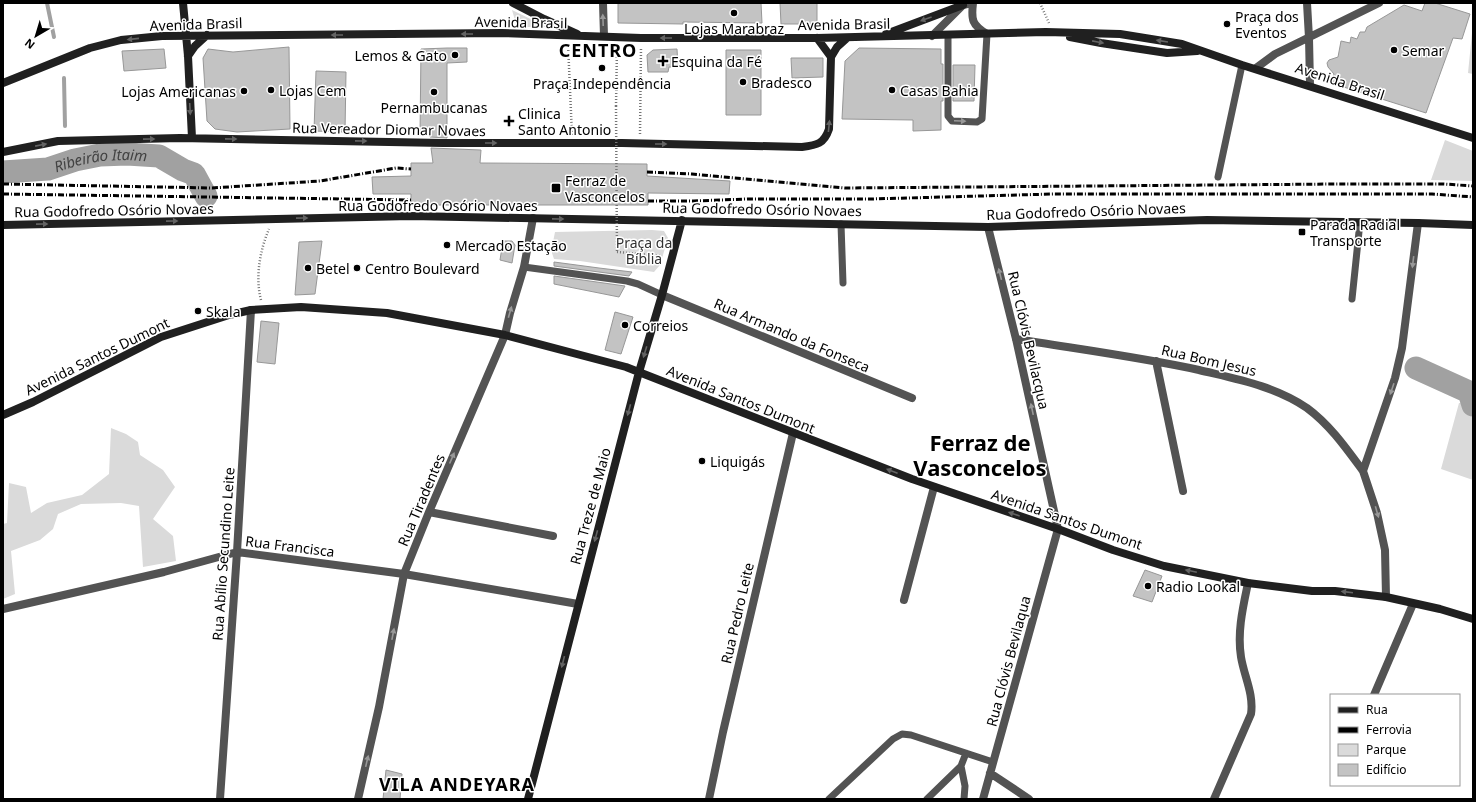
<svg xmlns="http://www.w3.org/2000/svg" width="1476" height="802" viewBox="0 0 1476 802" font-family="'Noto Sans',sans-serif">
<style>
.green{fill:#dadada}
.lines{fill:none;stroke-linecap:round;stroke-linejoin:round}
.stream{stroke:#a1a1a1;stroke-width:4}
.river{stroke:#a1a1a1;stroke-width:23}
.building{fill:#c3c3c3;stroke:#979797}
.path{stroke:#757575;stroke-width:2.5;stroke-dasharray:1 2;stroke-linecap:butt}
.lane{stroke:#535353;stroke-width:7}
.street{stroke:#535353;stroke-width:8}
.secondary{stroke:#202020;stroke-width:8}
.rail{stroke:#000;stroke-width:3;stroke-dasharray:6 2 1 2;stroke-linecap:butt}
.path-bridge{stroke:#757575;stroke-width:2.5;stroke-dasharray:1 2;stroke-linecap:butt}
.oneway{fill:#636363}
.oneway2{fill:#989898}
.poi-dot{fill:#000;stroke:#fff;stroke-width:1.5}
.labels{text-anchor:middle;dominant-baseline:central;stroke-width:3;stroke-linejoin:round;paint-order:stroke}
.poi-label{font-size:14px;fill:#000;stroke:#fff;text-anchor:start}
.street-label{font-size:14px;fill:#000;stroke:#fff}
.park-label{font-size:14px;fill:#313131;stroke:#fff}
.water-label{font-size:15px;font-style:italic;fill:#424242;stroke:#fff}
.district-label{font-size:18px;font-weight:bold;letter-spacing:1px;fill:#000;stroke:#fff}
.town-label{font-size:22px;font-weight:bold;fill:#000;stroke:#fff}
</style>
<rect width="100%" height="100%" fill="#fff"/>
<path class="green" d="M512,10L547,27H517Z
M1472,33L1473,34V74L1468,73Z
M1445,140L1473,151V181L1431,180Z
M652,230L664,231L668,238L660,265L654,272L580,261L554,259L552,253V247L555,232Z
M1459,403L1473,404V480L1441,469Z
M111,428L126,434L138,442L140,455L163,470L175,487L153,519L173,536L176,561L143,567L139,506L121,503L81,504L58,514L53,529L40,540L11,551L15,594L3,599V524L7,523L9,483L26,487L31,513L47,503L82,495L109,474Z"/>
<g class="lines">
<path class="stream" d="M47,3L54,37
M64,78L65,126"/>
<g class="river">
<path id="s1" d="M3,172L48,169L75,160L100,155L127,154L159,156L183,170L194,174L206,196"/>
<path d="M1416,368L1469,392L1473,405"/>
</g>
</g>
<path class="building" d="M618,3H761L762,23L683,22V24L618,23Z
M780,3H817V24H781Z
M1425,3H1435L1470,14L1462,39L1453,38L1426,113L1331,83L1334,74L1328,67L1327,63L1329,60L1338,57L1341,41L1350,43L1351,37L1357,39L1360,32H1365L1367,27L1404,5L1422,11Z
M289,47L290,129L237,132L215,129L207,121L203,58L208,49L233,52Z
M447,48H467V62L447,63V138L430,137L429,135H420L421,49Z
M859,48L941,49V64H943V101H941V130L913,131V120L842,119L845,61Z
M164,49L166,68L124,71L122,51Z
M677,49L678,67H669L668,72H648L647,55L653,50Z
M726,50H761V115H726Z
M791,58H823V77L792,78Z
M953,65H975L974,101H953Z
M316,71L346,72L345,132L314,131Z
M431,148L481,150L480,163L647,164V176L730,181L729,194L648,193V205H411V194H373L372,177L411,176V163H433Z
M322,241L315,294L295,295L299,242Z
M503,241H512L515,245L512,263L500,260Z
M554,262L599,268L632,272L629,276L554,266Z
M554,276L625,286L619,297L554,284Z
M615,312L633,317L621,354L605,350Z
M261,321L279,323L275,364L257,362Z
M1145,570L1162,576L1152,602L1133,596Z
M386,770L402,774L400,799H383Z"/>
<g class="lines">
<path class="path" d="M1040,3L1049,23
M568,44L572,135
M616,106L617,46
M640,134L641,47
M617,252L662,256
M261,300C255,277 260,250 269,229"/>
<path class="lane" d="M948,35V116L952,121L977,122L982,119L987,34
M1218,177L1242,65
M841,224L843,283
M524,267L627,281L638,284L662,295
M1352,299L1360,222
M829,799L893,739L902,734L911,735L993,762
M927,799L961,766
M964,799L965,786L961,766L966,753"/>
<path class="street" d="M603,3L604,36
M973,3C971,20 972,25 987,34
M1307,3L1309,38L1310,85
M932,36L963,5L971,3
M1256,68L1275,54L1379,3
M662,295L912,398
M1016,339C1077,349 1139,357 1199,370C1236,379 1275,386 1307,408C1330,425 1346,448 1363,471
M1156,361L1183,491
M429,512L553,536
M1386,597L1385,550L1377,513L1363,471L1395,378L1402,348L1418,223
M904,600L934,487
M3,609L164,572L237,552L404,574L578,604
M1374,695L1413,604
M990,773L1029,799
M220,799L237,552L251,310
M358,799L379,707L404,574L429,512L505,335L510,313L524,267L533,218
M709,799L723,732L793,433
M983,799L1058,529L1016,339L988,227
M1214,799L1251,714C1254,694 1244,676 1241,657C1237,632 1243,607 1248,583"/>
<path class="secondary" d="M183,3L188,56L192,138
M513,3L544,19L577,34
M886,34L963,5
M1070,37L1101,43L1167,53L1197,51
M817,38L831,57
M188,56L195,46L207,35
M3,83L90,48L121,40L162,36L502,33L641,38H817L1046,32L1120,34L1182,44L1242,65L1473,138
M3,152L58,141L180,138L443,143H622L802,147C817,145 824,144 829,129L831,57L837,47L847,38
M3,225L411,216L988,227L1207,220L1418,223L1473,225
M3,415L33,402L161,337L229,315L251,310L301,307L387,313L505,335L626,367L912,479L1058,529L1113,550L1164,566L1248,583L1312,591H1335L1386,597L1440,609L1473,619
M528,799L639,372L662,295L682,220"/>
<path class="rail" d="M647,172L692,174L845,188L1337,184H1444L1473,186
M3,184L212,188L320,181L396,168L411,169
M3,194L411,200
M648,201H694L747,199H871L1053,194H1432L1473,197"/>
<path class="path-bridge" d="M616,106L617,252"/>
</g>
<defs><path id="oneway-solid" d="M-6-.8H1V-3.2L6.5 0L1 3.2V.8H-6Z"/></defs>
<g class="oneway">
<use href="#oneway-solid" transform="translate(926 19) rotate(160)"/>
<use href="#oneway-solid" transform="translate(467 34) rotate(180)"/>
<use href="#oneway-solid" transform="translate(337 35) rotate(180)"/>
<use href="#oneway-solid" transform="translate(666 38) rotate(180)"/>
<use href="#oneway-solid" transform="translate(133 39) rotate(174)"/>
<use href="#oneway-solid" transform="translate(1162 41) rotate(-171)"/>
<use href="#oneway-solid" transform="translate(1098 42) rotate(11)"/>
<use href="#oneway-solid" transform="translate(190 109) rotate(87)"/>
<use href="#oneway-solid" transform="translate(829 126) rotate(-84)"/>
<use href="#oneway-solid" transform="translate(149 139) rotate(-1)"/>
<use href="#oneway-solid" transform="translate(231 139) rotate(1)"/>
<use href="#oneway-solid" transform="translate(361 141) rotate(1)"/>
<use href="#oneway-solid" transform="translate(491 143)"/>
<use href="#oneway-solid" transform="translate(661 144)"/>
<use href="#oneway-solid" transform="translate(41 145) rotate(-11)"/>
<use href="#oneway-solid" transform="translate(302 218) rotate(-1)"/>
<use href="#oneway-solid" transform="translate(558 219) rotate(1)"/>
<use href="#oneway-solid" transform="translate(172 221) rotate(-1)"/>
<use href="#oneway-solid" transform="translate(42 224) rotate(-1)"/>
<use href="#oneway-solid" transform="translate(645 352) rotate(107)"/>
<use href="#oneway-solid" transform="translate(629 410) rotate(105)"/>
<use href="#oneway-solid" transform="translate(892 471) rotate(-159)"/>
<use href="#oneway-solid" transform="translate(1014 514) rotate(-161)"/>
<use href="#oneway-solid" transform="translate(596 536) rotate(105)"/>
<use href="#oneway-solid" transform="translate(1191 571) rotate(-168)"/>
<use href="#oneway-solid" transform="translate(1347 592) rotate(-173)"/>
<use href="#oneway-solid" transform="translate(563 662) rotate(104)"/>
</g>
<g class="oneway2">
<use href="#oneway-solid" transform="translate(603 20) rotate(-92)"/>
<use href="#oneway-solid" transform="translate(960 121) rotate(2)"/>
<use href="#oneway-solid" transform="translate(1413 262) rotate(97)"/>
<use href="#oneway-solid" transform="translate(1000 274) rotate(-104)"/>
<use href="#oneway-solid" transform="translate(510 312) rotate(-74)"/>
<use href="#oneway-solid" transform="translate(1392 389) rotate(109)"/>
<use href="#oneway-solid" transform="translate(1032 409) rotate(-102)"/>
<use href="#oneway-solid" transform="translate(452 458) rotate(-67)"/>
<use href="#oneway-solid" transform="translate(1377 512) rotate(74)"/>
<use href="#oneway-solid" transform="translate(393 634) rotate(-79)"/>
<use href="#oneway-solid" transform="translate(367 761) rotate(-77)"/>
</g>
<g class="poi-dot">
<circle cx="734" cy="13" r="4"/>
<circle cx="1227" cy="24" r="4"/>
<circle cx="1394" cy="50" r="4"/>
<circle cx="455" cy="55" r="4"/>
<path d="M661 55h4v4h4v4h-4v4h-4v-4h-4v-4h4z"/>
<circle cx="602" cy="68" r="4"/>
<circle cx="743" cy="82" r="4"/>
<circle cx="271" cy="90" r="4"/>
<circle cx="892" cy="90" r="4"/>
<circle cx="244" cy="91" r="4"/>
<circle cx="434" cy="92" r="4"/>
<path d="M507 115h4v4h4v4h-4v4h-4v-4h-4v-4h4z"/>
<rect x="551" y="183" width="10" height="10" rx="2"/>
<rect x="1298" y="228" width="8" height="8" rx="2"/>
<circle cx="447" cy="245" r="4"/>
<circle cx="308" cy="268" r="4"/>
<circle cx="357" cy="268" r="4"/>
<circle cx="198" cy="311" r="4"/>
<circle cx="625" cy="325" r="4"/>
<circle cx="702" cy="461" r="4"/>
<circle cx="1148" cy="586" r="4"/>
</g>
<g class="labels">
<g class="poi-label">
<text x="1235" y="16">Praça dos<tspan x="1235" dy="16">Eventos</tspan></text>
<text x="734" y="28" text-anchor="middle">Lojas Marabraz</text>
<text x="1402" y="50">Semar</text>
<text x="447" y="55" text-anchor="end">Lemos &amp; Gato</text>
<text x="671" y="61">Esquina da Fé</text>
<text x="751" y="82">Bradesco</text>
<text x="602" y="83" text-anchor="middle">Praça Independência</text>
<text x="279" y="90">Lojas Cem</text>
<text x="900" y="90">Casas Bahia</text>
<text x="236" y="91" text-anchor="end">Lojas Americanas</text>
<text x="434" y="107" text-anchor="middle">Pernambucanas</text>
<text x="518" y="113">Clinica<tspan x="518" dy="16">Santo Antonio</tspan></text>
<text x="565" y="180">Ferraz de<tspan x="565" dy="16">Vasconcelos</tspan></text>
<text x="1310" y="224">Parada Radial<tspan x="1310" dy="16">Transporte</tspan></text>
<text x="455" y="245">Mercado Estação</text>
<text x="316" y="268">Betel</text>
<text x="365" y="268">Centro Boulevard</text>
<text x="206" y="311">Skala</text>
<text x="633" y="325">Correios</text>
<text x="710" y="461">Liquigás</text>
<text x="1156" y="586">Radio Lookal</text>
</g>
<g class="street-label">
<text transform="translate(521 22) rotate(1)">Avenida Brasil</text>
<text transform="translate(196 24) rotate(-2)">Avenida Brasil</text>
<text transform="translate(844 24) rotate(-1)">Avenida Brasil</text>
<text transform="translate(1340 81) rotate(18)">Avenida Brasil</text>
<text transform="translate(389 129) rotate(1)">Rua Vereador Diomar Novaes</text>
<text x="438" y="205">Rua Godofredo Osório Novaes</text>
<text transform="translate(762 209) rotate(1)">Rua Godofredo Osório Novaes</text>
<text transform="translate(114 210) rotate(-1)">Rua Godofredo Osório Novaes</text>
<text transform="translate(1086 211) rotate(-2)">Rua Godofredo Osório Novaes</text>
<text transform="translate(792 335) rotate(23)">Rua Armando da Fonseca</text>
<text transform="translate(1029 340) rotate(77)">Rua Clóvis Bevilacqua</text>
<text transform="translate(97 356) rotate(-26)">Avenida Santos Dumont</text>
<text transform="translate(1209 360) rotate(13)">Rua Bom Jesus</text>
<text transform="translate(741 399) rotate(22)">Avenida Santos Dumont</text>
<text transform="translate(421 500) rotate(-67)">Rua Tiradentes</text>
<text transform="translate(590 506) rotate(-75)">Rua Treze de Maio</text>
<text transform="translate(1067 519) rotate(19)">Avenida Santos Dumont</text>
<text transform="translate(290 546) rotate(7)">Rua Francisca</text>
<text transform="translate(223 554) rotate(-86)">Rua Abílio Secundino Leite</text>
<text transform="translate(737 613) rotate(-77)">Rua Pedro Leite</text>
<text transform="translate(1008 661) rotate(-75)">Rua Clóvis Bevilaqua</text>
</g>
<g class="park-label">
<text x="644" y="242">Praça da<tspan x="644" dy="16">Bíblia</tspan></text>
</g>
<g class="water-label">
<text stroke="none"><textPath href="#s1" startOffset="99">Ribeirão Itaim</textPath></text>
</g>
<g class="district-label">
<text x="598" y="50">CENTRO</text>
<text x="457" y="784">VILA ANDEYARA</text>
</g>
<g class="town-label">
<text x="980" y="442">Ferraz de<tspan x="980" dy="25">Vasconcelos</tspan></text>
</g>
</g>
<rect width="1476" height="802" fill="none" stroke="#000000" stroke-width="8"/>
<rect x="1330" y="694" width="130" height="92" fill="#ffffff" stroke="#999999"/>
<rect x="1338" y="707" width="20" height="6" fill="#202020" stroke="#999999"/>
<text x="1366" y="714" font-size="12" fill="#000000">Rua</text>
<rect x="1338" y="727" width="20" height="6" fill="#000000" stroke="#999999"/>
<text x="1366" y="734" font-size="12" fill="#000000">Ferrovia</text>
<rect x="1338" y="744" width="20" height="12" fill="#dadada" stroke="#999999"/>
<text x="1366" y="754" font-size="12" fill="#000000">Parque</text>
<rect x="1338" y="764" width="20" height="12" fill="#c3c3c3" stroke="#999999"/>
<text x="1366" y="774" font-size="12" fill="#000000">Edifício</text>
<g transform="translate(36 36) rotate(218)" stroke="#ffffff" stroke-width="3" paint-order="stroke">
<path d="M0-3L7 15L0 10L-7 15Z" fill="#000000"/>
<text y="-6" font-size="11" font-weight="bold" text-anchor="middle" fill="#000000">N</text>
</g>
</svg>
